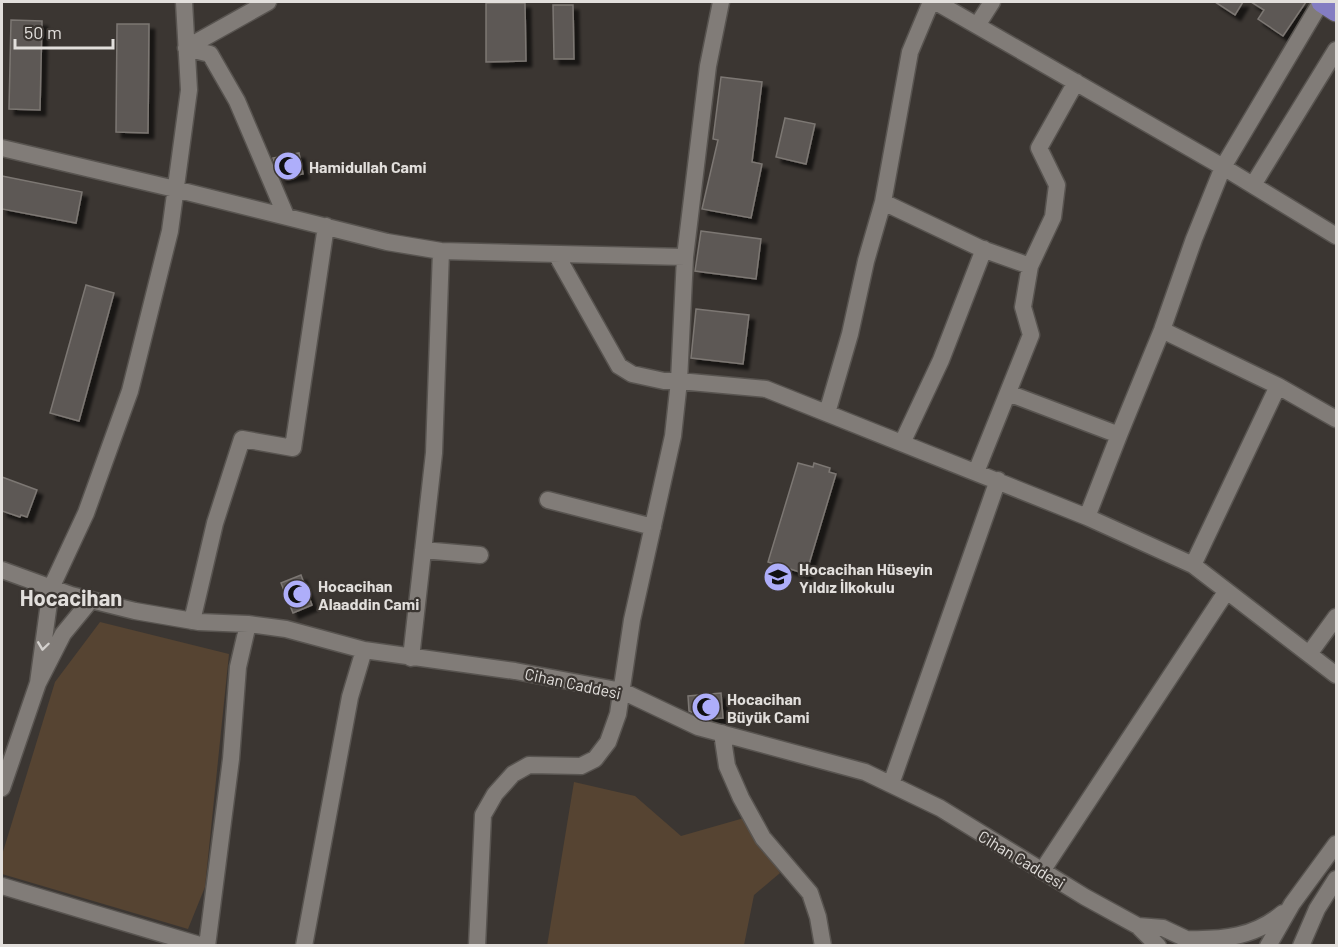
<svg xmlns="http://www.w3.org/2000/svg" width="1338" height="947" viewBox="0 0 1338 947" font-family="Barlow,sans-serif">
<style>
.green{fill:#564432}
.building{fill:#5d5854;stroke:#7c7773;stroke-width:1.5;filter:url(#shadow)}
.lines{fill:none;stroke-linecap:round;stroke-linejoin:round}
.minor-casing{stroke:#585450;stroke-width:19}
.major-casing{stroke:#585450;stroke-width:23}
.minor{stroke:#817c78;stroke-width:16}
.major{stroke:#847dc2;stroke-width:21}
.oneway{stroke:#d3d0cd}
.labels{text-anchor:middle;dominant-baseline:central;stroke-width:4.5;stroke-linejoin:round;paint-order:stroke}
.poi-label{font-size:16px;font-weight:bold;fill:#e2dfdc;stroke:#3b3632;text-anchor:start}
.street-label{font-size:16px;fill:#e2dfdc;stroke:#3b3632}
.district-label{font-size:22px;font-weight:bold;fill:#e2dfdc;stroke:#3b3632}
</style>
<defs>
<filter id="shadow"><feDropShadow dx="5.5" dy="5.5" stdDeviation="1.5" flood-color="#0009"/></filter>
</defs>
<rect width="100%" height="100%" fill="#3b3632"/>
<path class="green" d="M100,622L229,654L205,887L188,929L2,874V855L55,682Z
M574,782L635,796L681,836L744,818L780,873L754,895L744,945L547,946Z"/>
<path class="building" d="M1215,2H1243L1235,15Z
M1251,2H1306L1283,36L1258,19L1264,10Z
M486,3H525L526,61L486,62Z
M553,5H573L574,59H554Z
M11,20L42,21L40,110L9,109Z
M117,24H149L148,133L116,132Z
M721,77L762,82L752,162L762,164L751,218L702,209L718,140L713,139Z
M785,118L815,124L806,164L776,157Z
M299,153L303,174L281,178L273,158Z
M2,176L82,192L76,223L2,209Z
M701,231L761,239L756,279L695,271Z
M86,285L114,293L79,421L50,413Z
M696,309L749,315L743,364L691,358Z
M798,463L813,467L814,463L830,468L829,472L836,474L806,574L768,562Z
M2,477L37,490L27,517L21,515L20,517L2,511Z
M301,575L312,605L293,613L281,583Z
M721,693L723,718L707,719L689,711L688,696Z"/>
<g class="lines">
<g class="minor-casing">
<path id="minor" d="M936,2L1223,167L1336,236
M978,24L992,2
M186,48L210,54L237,101L286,216
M186,48L268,2
M2,148L175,189L387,242L441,251L685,257
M1253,185L1336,50
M883,202L982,249L1030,266
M556,254L619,366L632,374L664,381H679L766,389L1087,517L1193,565L1336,675
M1162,330L1278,386L1336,419
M1008,393L1119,435
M827,413L850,334L866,261L883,202L910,52L931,2
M902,443L941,360L984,249
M976,472L1031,335L1023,307L1030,266L1053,217L1057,185L1039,148L1076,82
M548,500L653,527
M1087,517L1119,435L1162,330L1194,239L1223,167L1321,2
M423,550L480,555
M1193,565L1278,386
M2,570L71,595L135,611L199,622L248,624L286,629L364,650L515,671L622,691L698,727L865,772L940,808L1085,897L1138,926L1158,946
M91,600L63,634L38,683L51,588L86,513L130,391L170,231L189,90L184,2
M192,621L215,523L242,439L293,448L326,226
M1309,654L1336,617
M411,658L434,453L441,251
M722,733L727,766L741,798L763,838L810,893L818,917L823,946
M891,784L998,480
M2,788L38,683
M1042,871L1226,592
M2,886L203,946
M1138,926L1163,928L1197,944
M1187,939C1224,940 1254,937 1283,913
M207,946L231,759L238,667L248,624
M304,946L350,697L364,650
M477,946L483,815L495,794L513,774L529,765L581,766L595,759L608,742L618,714L632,620L673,436L679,381L685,257L708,66L721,2
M1268,946L1292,904L1336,844
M1301,946L1317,909L1336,879"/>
</g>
<g class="major-casing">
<path id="major" d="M1322,2L1336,11"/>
</g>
<use href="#minor" class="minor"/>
<use href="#major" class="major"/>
</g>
<defs><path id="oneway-chevron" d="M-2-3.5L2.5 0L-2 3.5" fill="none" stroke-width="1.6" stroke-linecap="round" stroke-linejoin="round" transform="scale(1.5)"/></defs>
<use class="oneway" href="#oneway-chevron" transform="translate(43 646) rotate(98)"/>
<defs>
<g id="mosque-disc" transform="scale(1.5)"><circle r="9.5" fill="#aeaefa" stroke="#3b3632"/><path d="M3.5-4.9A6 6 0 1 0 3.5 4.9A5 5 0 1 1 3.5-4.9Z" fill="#111"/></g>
<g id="school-disc" transform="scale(1.5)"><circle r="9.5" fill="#aeaefa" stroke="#3b3632"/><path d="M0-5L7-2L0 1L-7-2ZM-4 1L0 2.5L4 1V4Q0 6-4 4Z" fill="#111"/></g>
</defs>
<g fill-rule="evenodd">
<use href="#mosque-disc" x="288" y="166"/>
<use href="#school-disc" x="778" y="577"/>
<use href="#mosque-disc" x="297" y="594"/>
<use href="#mosque-disc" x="706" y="707"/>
</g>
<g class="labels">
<g class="poi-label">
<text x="309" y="166">Hamidullah Cami</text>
<text x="799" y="568">Hocacihan Hüseyin<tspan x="799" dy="18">Yıldız İlkokulu</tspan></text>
<text x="318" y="585">Hocacihan<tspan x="318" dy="18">Alaaddin Cami</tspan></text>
<text x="727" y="698">Hocacihan<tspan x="727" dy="18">Büyük Cami</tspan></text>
</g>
<g class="street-label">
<text transform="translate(573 683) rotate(12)">Cihan Caddesi</text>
<text transform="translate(1022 859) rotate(31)">Cihan Caddesi</text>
</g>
<g class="district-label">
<text x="71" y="597">Hocacihan</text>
</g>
</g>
<rect width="1338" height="947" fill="none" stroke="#e2dfdc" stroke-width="6"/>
<path d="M15 39v9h98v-9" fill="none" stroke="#e2dfdc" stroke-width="3"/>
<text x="24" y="39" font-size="18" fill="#e2dfdc" stroke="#3b3632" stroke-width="4.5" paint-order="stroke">50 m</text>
</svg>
